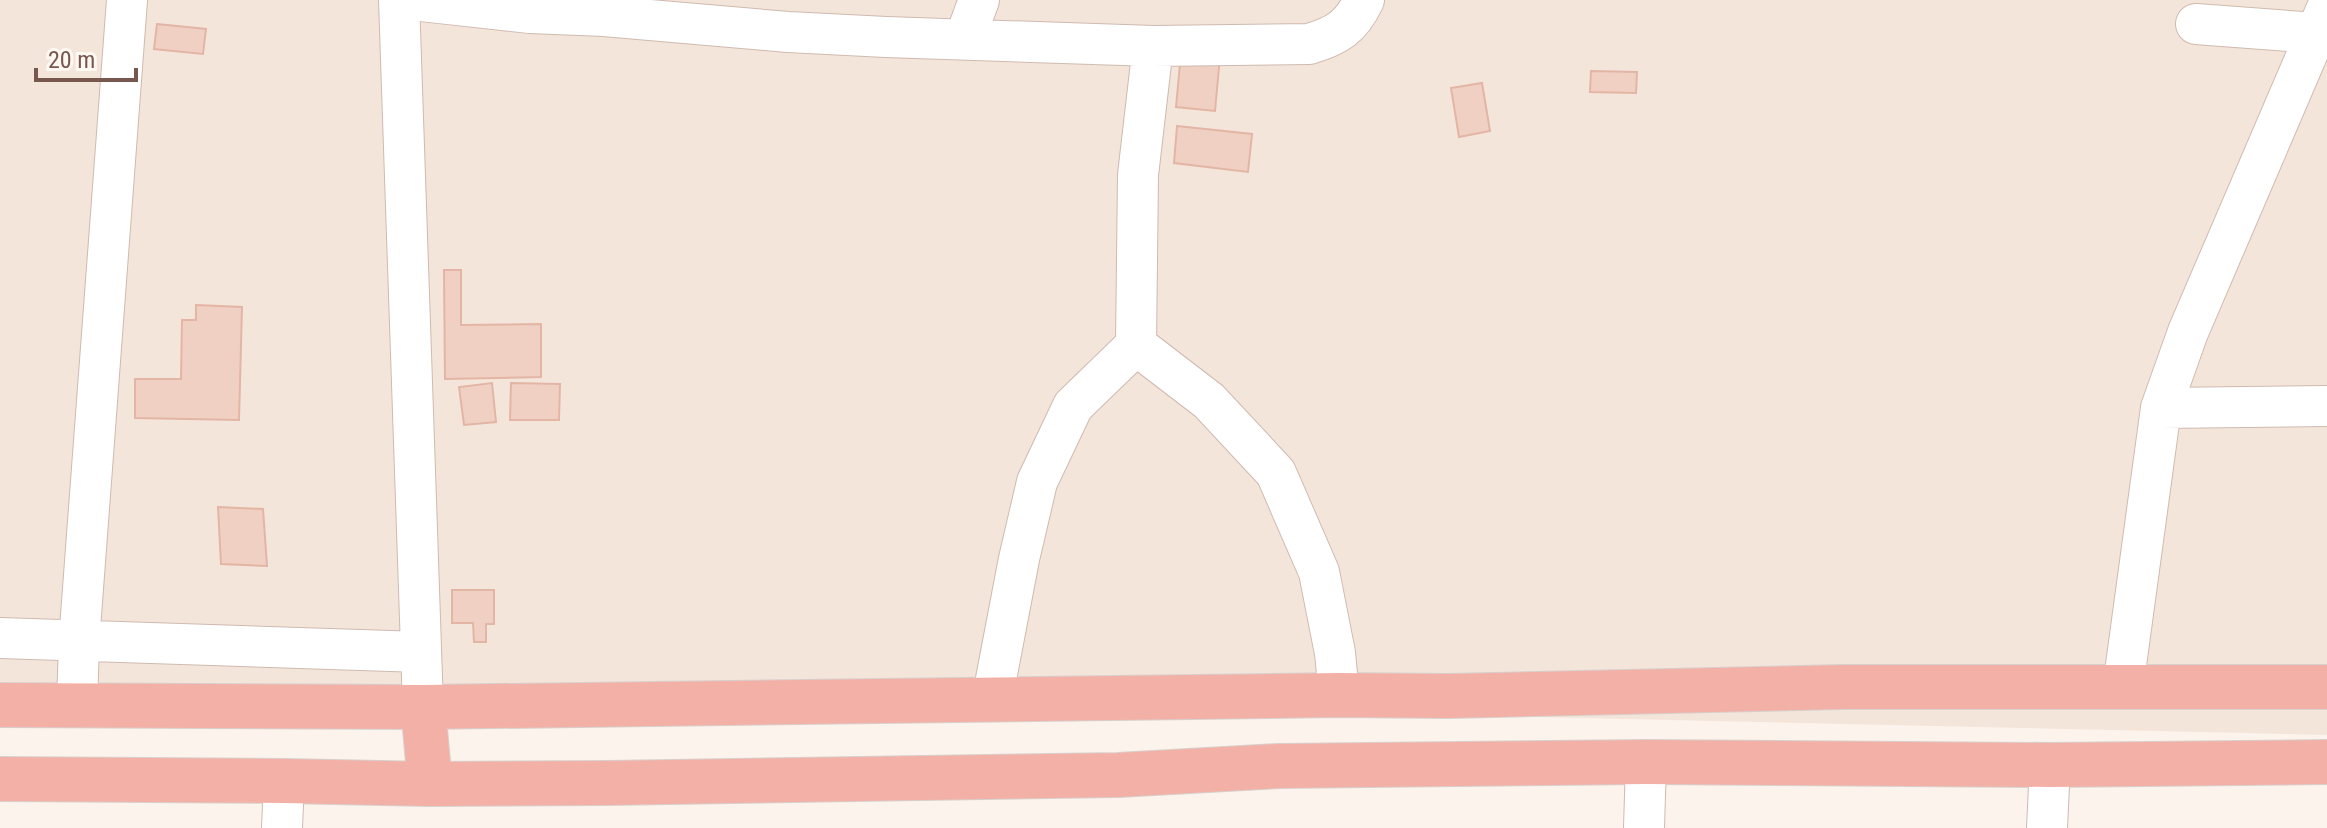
<svg xmlns="http://www.w3.org/2000/svg" width="2327" height="828" viewBox="0 0 2327 828" font-family="'Roboto Condensed',sans-serif">
<style>
.residential{fill:#f4e5da}
.building{fill:#f1d0c4;stroke:#e3b5a5;stroke-width:2}
.lines{fill:none;stroke-linecap:round;stroke-linejoin:round}
.minor-casing{stroke:#cfbab0;stroke-width:42}
.highway-casing{stroke:#d9d0cd;stroke-width:46}
.minor{stroke:#fff;stroke-width:40}
.highway{stroke:#f3b0a6;stroke-width:44}
</style>
<rect width="100%" height="100%" fill="#fcf4ec"/>
<path class="residential" d="M0,0H2327V735L0,682Z"/>
<path class="building" d="M157,24L206,29L203,54L154,49Z
M1181,53L1220,56L1215,111L1176,107Z
M1591,71L1637,72L1636,93L1590,92Z
M1482,83L1490,131L1459,137L1451,88Z
M1177,126L1252,134L1248,172L1174,163Z
M444,270H461V325L541,324V377L445,379Z
M196,305L242,307L239,420L135,418V379H181L182,320H196Z
M492,383L496,422L464,425L459,387Z
M511,383L560,384L559,420H510Z
M218,507L263,509L267,566L221,564Z
M452,590H494V624H486V642H474L473,623H452Z"/>
<g class="lines">
<g class="minor-casing">
<path id="minor" d="M399,0L423,707
M412,0L530,13L604,16L788,32L886,37L1153,46L1309,44C1337,36 1351,27 1364,0
M2196,24L2316,33
M965,38L979,0
M1136,345L1209,401L1276,473L1319,572L1335,653L1339,695
M2161,408L2327,406
M0,638L421,652
M2123,687L2161,408L2188,332L2327,8
M992,700L1019,559L1037,482L1073,406L1136,345L1138,175L1153,46
M77,705L79,642L127,0
M282,828L284,781
M1644,828L1646,762
M2047,828L2050,765"/>
</g>
<g class="highway-casing">
<path id="highway" d="M0,705L423,707L1339,695L1448,696L1842,687H2327
M423,707L430,784
M0,779L284,781L430,784L608,783L1118,775L1279,766L1646,762L2050,765L2327,762"/>
</g>
<use href="#minor" class="minor"/>
<use href="#highway" class="highway"/>
</g>
<path d="M36 68v12h100v-12" fill="none" stroke="#78584e" stroke-width="4"/>
<text x="48" y="68" font-size="24" fill="#78584e" stroke="#fef8f3" stroke-width="6" paint-order="stroke">20 m</text>
</svg>
